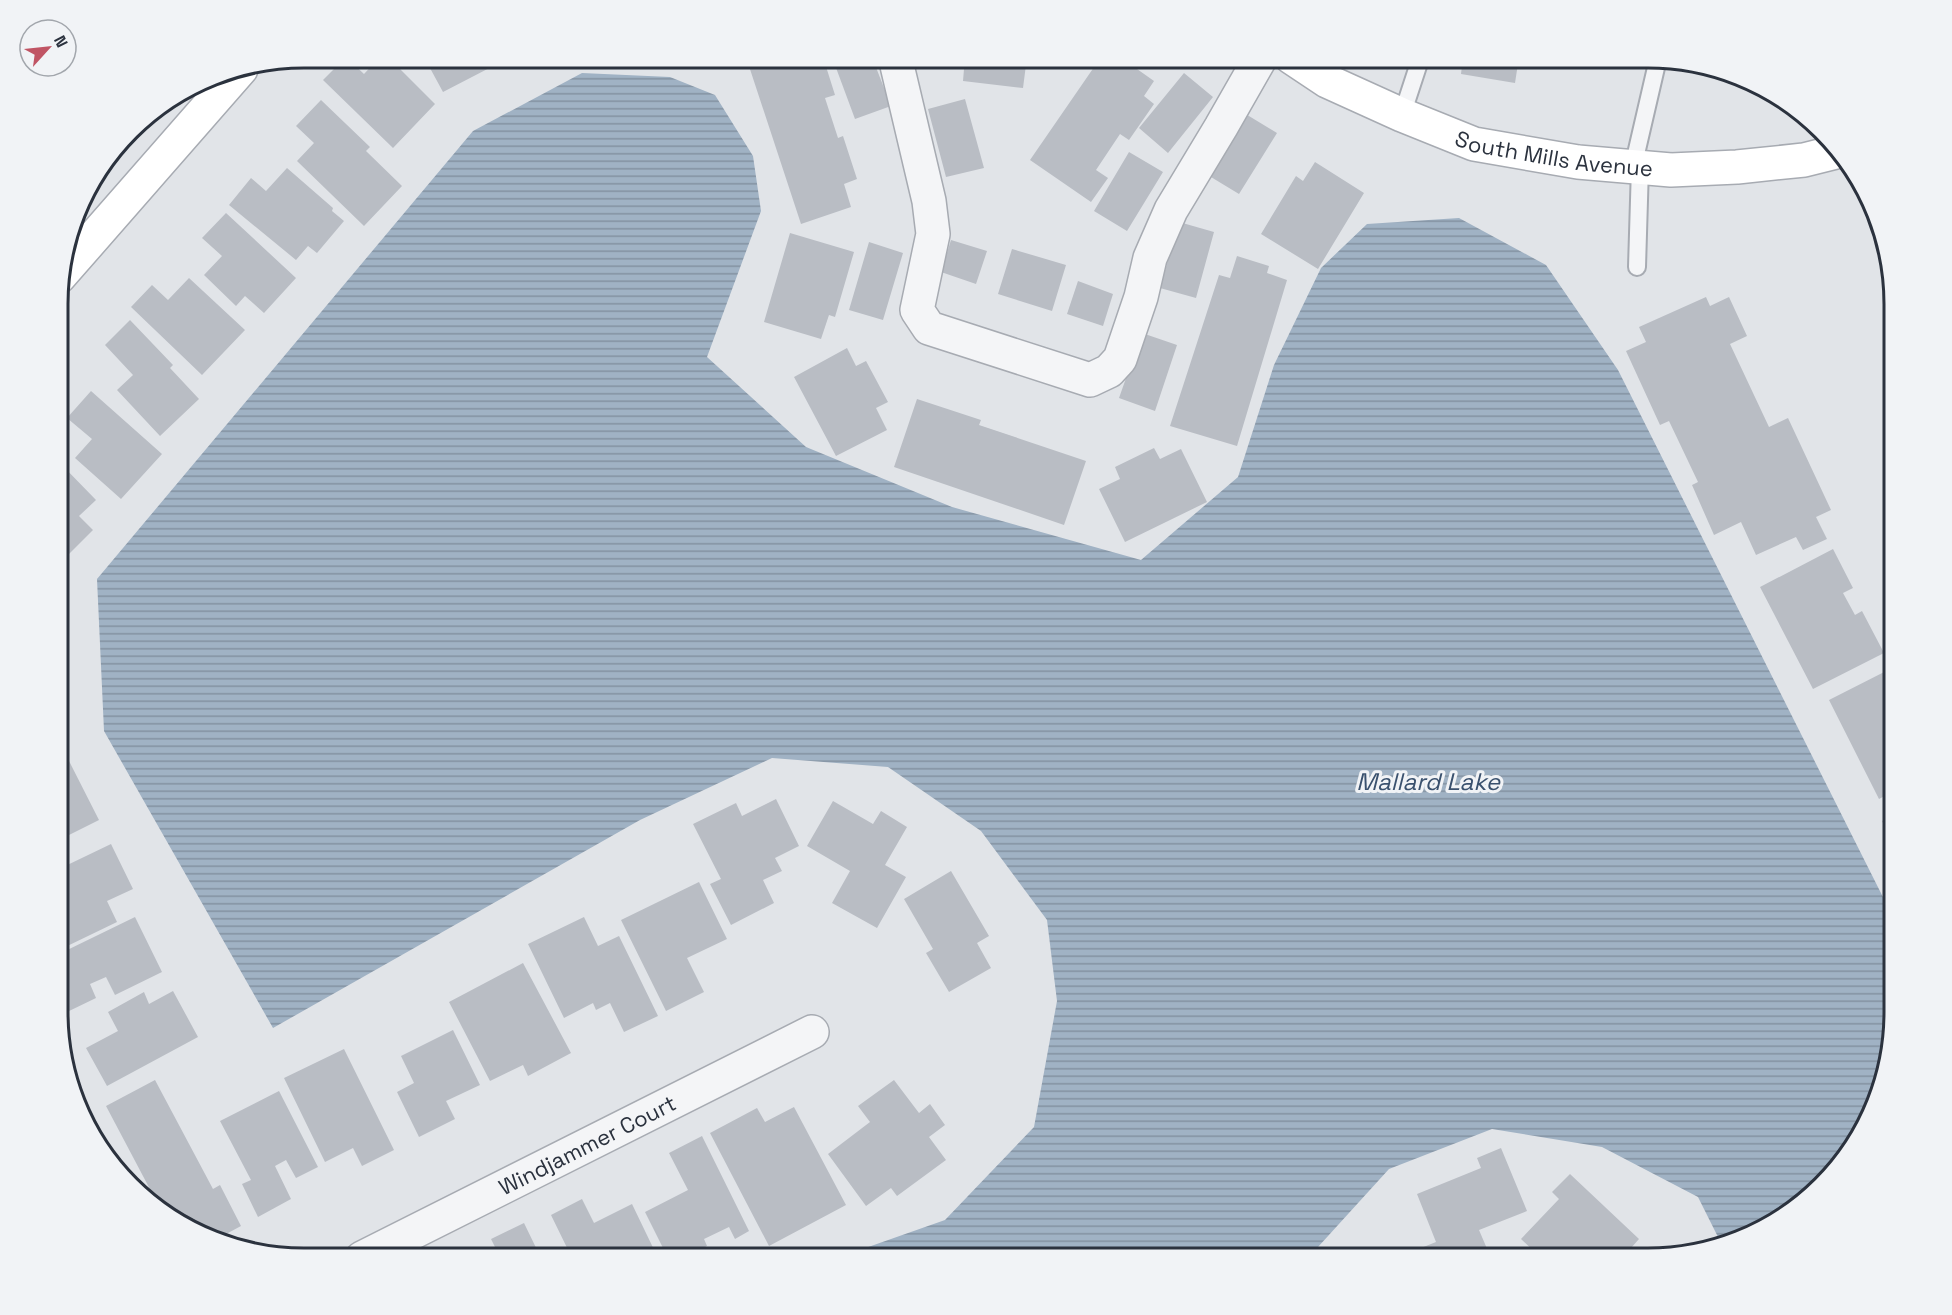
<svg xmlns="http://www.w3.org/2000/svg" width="1952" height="1315" viewBox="0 0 1952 1315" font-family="'Space Grotesk',sans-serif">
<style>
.water{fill:url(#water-rules)}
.building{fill:#b9bdc4}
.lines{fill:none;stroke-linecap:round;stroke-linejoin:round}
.lane-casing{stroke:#a7abb2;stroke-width:20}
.street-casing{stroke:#a7abb2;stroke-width:36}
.secondary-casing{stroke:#a7abb2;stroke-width:36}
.lane{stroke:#f4f5f7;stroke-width:16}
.street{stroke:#f4f5f7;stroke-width:33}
.secondary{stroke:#fff;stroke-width:33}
.labels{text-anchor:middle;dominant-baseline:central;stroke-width:6;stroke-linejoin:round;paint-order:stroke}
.street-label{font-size:22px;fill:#2b323e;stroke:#f1f3f6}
.water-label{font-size:24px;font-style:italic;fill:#3a516e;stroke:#f1f3f6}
.rim{fill:none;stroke:#2b323e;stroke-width:3}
</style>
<defs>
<pattern id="water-rules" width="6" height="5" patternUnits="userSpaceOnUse" patternTransform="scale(1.5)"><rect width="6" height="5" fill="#a0b2c4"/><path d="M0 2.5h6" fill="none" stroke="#8391a1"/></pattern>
</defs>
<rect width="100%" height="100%" fill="#e1e4e8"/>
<path class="water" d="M582,73L670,77L715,95L753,156L761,211L707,357L806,447L952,507L1141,560L1238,477L1274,365L1321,268L1367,224L1459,218L1546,265L1618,370L1894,919V1027L1882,1091L1853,1149L1771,1225L1720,1241L1698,1197L1602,1147L1492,1129L1389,1169L1308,1258H837L945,1220L1034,1127L1057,1001L1047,920L981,831L888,767L772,758L640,820L273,1028L104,731L97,579L473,131Z"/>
<path class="building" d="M346,57L364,74L380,57H388L435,104L393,148L323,80Z
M424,57H496L499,63L443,92Z
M746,57H823L835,95L825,98L838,138L843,136L857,179L844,184L851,207L801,224Z
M832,57H872L891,106L855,119Z
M965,57H1027L1023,88L963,81Z
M1101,57H1120L1154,81L1144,96L1154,104L1129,140L1120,134L1096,170L1108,178L1091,202L1030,160Z
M1463,57H1519L1515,83L1461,74Z
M1184,73L1213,97L1168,153L1139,128Z
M965,99L984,168L946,177L928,109Z
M321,100L370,147L366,151L402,186L364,226L297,161L314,143L296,126Z
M1244,113L1277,133L1239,194L1206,174Z
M1129,152L1163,172L1127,231L1094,211Z
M1315,162L1364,193L1318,269L1261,234L1296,176L1303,181Z
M287,168L333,208L332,211L344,221L317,253L308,246L296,260L229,205L251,178L266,191Z
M226,213L296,278L264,313L245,296L236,306L204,275L222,256L202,238Z
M1179,222L1214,232L1196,298L1160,288Z
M790,233L854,252L835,317L829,315L821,339L764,322Z
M951,240L987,251L976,284L941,272Z
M869,242L903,253L883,320L849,310Z
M1012,249L1066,265L1052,311L998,294Z
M1237,256L1269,266L1267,273L1287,280L1237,446L1170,426L1219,275L1230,278Z
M189,278L245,330L202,375L131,307L152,285L168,300Z
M1078,281L1113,294L1103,326L1067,314Z
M1706,297L1710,306L1729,297L1747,336L1730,344L1769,427L1788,418L1831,510L1816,517L1827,539L1803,550L1796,537L1756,555L1741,522L1714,535L1692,485L1698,482L1669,421L1660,425L1626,351L1646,342L1639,327Z
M130,320L173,365L170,368L199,399L160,436L117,390L133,375L105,345Z
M1142,333L1177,345L1155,411L1119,398Z
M847,348L856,366L866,361L888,402L876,408L887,430L836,456L794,377Z
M91,391L162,454L121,499L75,458L92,439L67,418Z
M917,399L981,420L979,425L1086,461L1064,525L894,467Z
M1154,448L1160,459L1181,449L1207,502L1125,542L1099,489L1120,479L1115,467Z
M59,462L96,500L79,516L93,530L66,557L59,550Z
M1833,549L1853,588L1843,593L1855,615L1862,611L1884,653L1813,689L1760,587Z
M1894,667V791L1879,799L1829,700Z
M68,759L99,820L59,840V763Z
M776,799L799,846L775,858L782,871L763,880L774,903L731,925L710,884L721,879L693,824L736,803L742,816Z
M833,801L873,824L881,811L907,827L885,865L906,877L877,928L832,903L850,871L807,846Z
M1894,815V845L1882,821Z
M111,844L133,889L107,901L117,922L59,950V869Z
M951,871L989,936L977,943L991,968L949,992L926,953L933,949L904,899Z
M699,882L727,939L687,958L704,992L666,1011L621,920Z
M135,917L162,972L115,995L106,977L90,984L96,998L67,1012L59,995V954Z
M584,917L598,946L619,936L658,1016L624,1032L610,1003L596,1010L593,1003L564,1018L528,944Z
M523,963L571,1053L528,1076L523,1065L490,1081L449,1002Z
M173,991L198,1037L107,1086L86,1048L118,1031L108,1012L144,992L149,1004Z
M453,1030L480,1085L446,1101L455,1119L419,1137L397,1092L414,1083L401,1056Z
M344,1049L394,1150L362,1166L353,1148L325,1162L284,1078Z
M155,1080L213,1189L220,1185L241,1226L215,1240L166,1216L162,1212L106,1106Z
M894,1080L919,1113L930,1104L945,1125L929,1137L946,1160L897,1196L891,1188L866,1206L828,1154L870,1122L858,1106Z
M279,1091L318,1167L296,1178L286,1160L275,1166L291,1199L258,1217L242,1184L251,1180L220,1121Z
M794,1107L846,1205L769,1246L710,1133L757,1108L765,1122Z
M702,1136L749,1231L735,1239L729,1227L704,1239L707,1246L683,1258H668L645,1212L688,1190L669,1153Z
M1501,1148L1527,1211L1479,1230L1491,1258H1420L1416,1250L1436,1242L1417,1194L1481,1168L1477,1158Z
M1570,1174L1639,1239L1631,1248L1641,1257L1541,1258L1521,1239L1559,1199L1552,1192Z
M582,1199L594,1223L632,1204L658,1258H572L551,1215Z
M524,1223L541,1258H492L499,1255L491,1239Z"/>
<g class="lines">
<g class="lane-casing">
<path id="lane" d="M1402,115L1421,57
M1633,167L1658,59
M1637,267L1640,167"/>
</g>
<g class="street-casing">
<g id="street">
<path d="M895,57L929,201L933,234L917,310L929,328L1090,380L1109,371L1120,359L1141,297L1150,258L1171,210L1221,127L1261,57"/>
<path id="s1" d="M362,1258L812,1032"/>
</g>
</g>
<g class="secondary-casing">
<g id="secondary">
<path id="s2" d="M1291,57L1327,81L1402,115L1474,144L1578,162L1671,170L1737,167L1804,160L1836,152"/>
<path d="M59,277L241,69"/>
</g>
</g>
<use href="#lane" class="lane"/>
<use href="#street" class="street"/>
<use href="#secondary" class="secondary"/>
</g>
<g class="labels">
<g class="street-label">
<text stroke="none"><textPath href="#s2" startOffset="284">South Mills Avenue</textPath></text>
<text stroke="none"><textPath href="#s1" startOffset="252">Windjammer Court</textPath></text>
</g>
<g class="water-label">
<text x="1428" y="781">Mallard Lake</text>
</g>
</g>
<path d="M0 0H1952V1315H0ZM304 68H1648A236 236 0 0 1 1884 304V1012A236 236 0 0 1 1648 1248H304A236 236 0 0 1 68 1012V304A236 236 0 0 1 304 68Z" fill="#f1f3f6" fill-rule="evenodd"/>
<path class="rim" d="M304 68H1648A236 236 0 0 1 1884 304V1012A236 236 0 0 1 1648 1248H304A236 236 0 0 1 68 1012V304A236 236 0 0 1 304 68Z"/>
<g transform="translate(48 48) rotate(63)"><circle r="28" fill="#f1f3f6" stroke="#a2a6ac" stroke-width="1.5"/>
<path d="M0-4.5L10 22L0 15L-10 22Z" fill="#c05464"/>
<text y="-9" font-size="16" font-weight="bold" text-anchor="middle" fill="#2b323e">N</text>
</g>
</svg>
